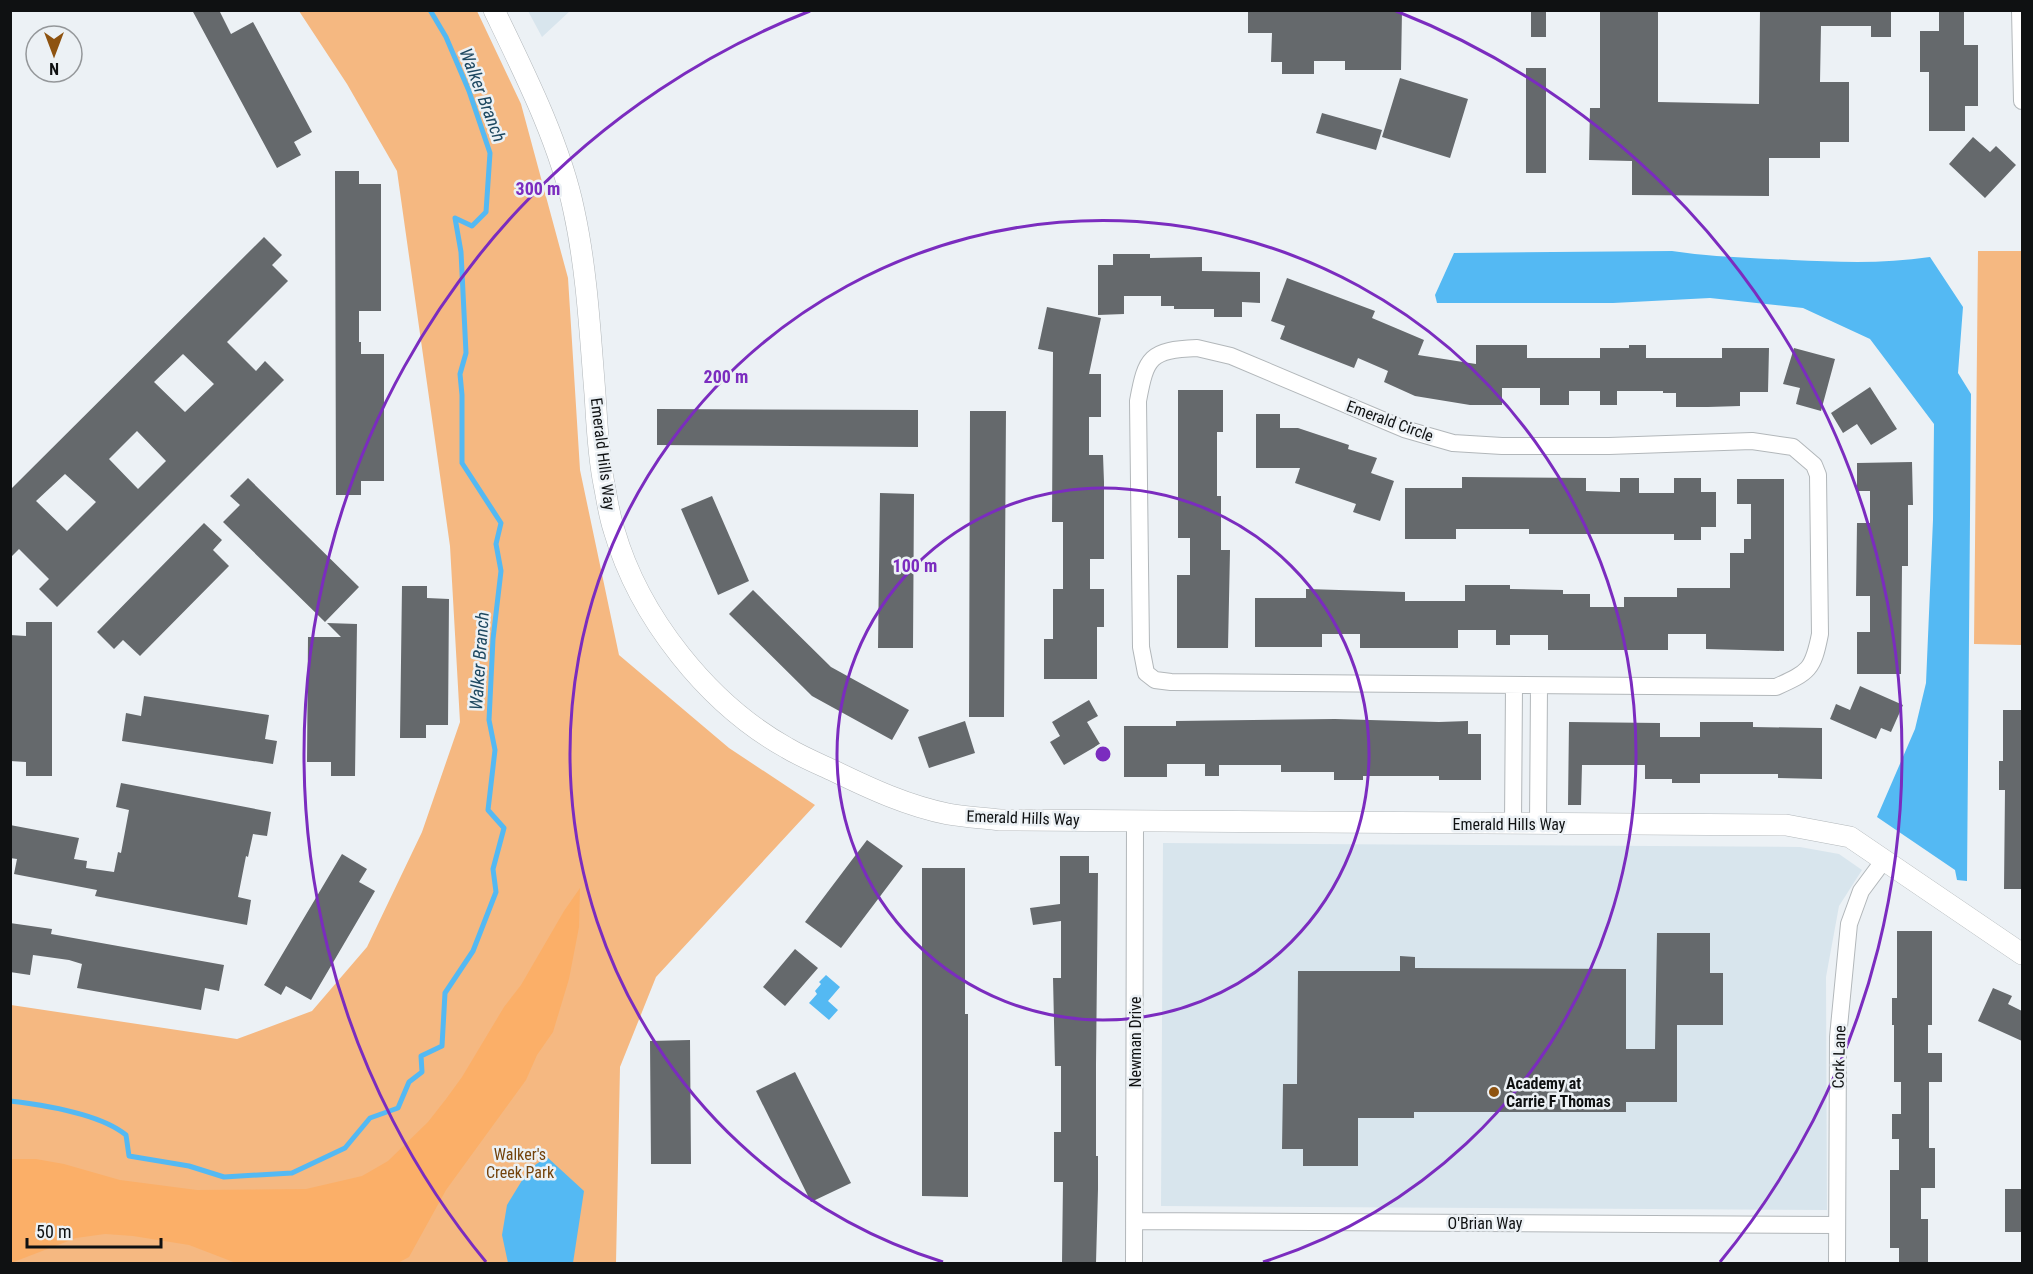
<svg xmlns="http://www.w3.org/2000/svg" width="2033" height="1274" viewBox="0 0 2033 1274" font-family="'Roboto Condensed',sans-serif">
<style>
.built{fill:#d8e5ed}
.green{fill:#f5b881}
.forest{fill:#fbaf68}
.water{fill:#54b9f3}
.lines{fill:none;stroke-linecap:round;stroke-linejoin:round}
.stream{stroke:#54b9f3;stroke-width:5}
.building{fill:#65696c;fill-rule:evenodd}
.minor-casing{stroke:#b2b7ba;stroke-width:18}
.tertiary-casing{stroke:#b2b7ba;stroke-width:22}
.minor{stroke:#fff;stroke-width:16}
.tertiary{stroke:#fff;stroke-width:21}
.ring{fill:none;stroke:#7b2cbf;stroke-width:3}
.poi-dot{fill:#8e5310;stroke:#ecf1f5;stroke-width:2}
.labels{text-anchor:middle;dominant-baseline:central;stroke-width:5;stroke-linejoin:round;paint-order:stroke}
.street-label{font-size:16px;fill:#0f1112;stroke:#ecf1f5}
.poi-label{font-size:16px;font-weight:bold;fill:#0f1112;stroke:#ecf1f5;text-anchor:start}
.park-label{font-size:16px;fill:#73420b;stroke:#ecf1f5}
.water-label{font-size:18px;font-style:italic;fill:#1e4860;stroke:#ecf1f5}
.centre{fill:#7b2cbf;stroke:#ecf1f5;stroke-width:3}
.ring-label{font-size:18px;text-anchor:middle;font-weight:bold;fill:#7b2cbf;stroke:#ecf1f5;stroke-width:5;stroke-linejoin:round;paint-order:stroke}
</style>
<rect width="100%" height="100%" fill="#ecf1f5"/>
<path class="built" d="M528,11H570L542,37Z
M1163,843L1800,847L1839,854L1862,870L1839,906L1826,977L1827,1210L1161,1206Z"/>
<path class="green" d="M299,11H477L521,104L568,278L580,470L619,655L729,748L815,805L656,977L620,1067L616,1263L11,1264V1005L237,1039L312,1011L367,947L422,832L460,722L450,546L397,171L347,84Z
M1978,251H2022V645L1974,644Z"/>
<path class="forest" d="M580,888L579,927L569,979L553,1032L537,1055L526,1080L446,1190L409,1257L396,1264L236,1263L189,1245L133,1236L105,1234L76,1238L11,1263V1159H36L64,1164L120,1180L197,1190L306,1189L362,1176L388,1161L428,1122L446,1099L462,1077L504,1007L521,985L564,911Z"/>
<path class="water" d="M1672,251C1712,257 1751,258 1792,260C1839,262 1884,264 1930,257L1963,307L1958,373L1971,394L1967,881L1957,880L1955,870L1877,817L1915,729L1926,683L1933,520L1934,424L1870,339L1803,308L1710,298L1613,303H1437L1435,295L1454,253Z
M826,975L840,987L828,1001L838,1010L829,1020L809,1003L817,994L815,991L821,984L819,982Z
M547,1157L584,1191L573,1263H508L502,1235L507,1205L529,1169Z"/>
<g class="lines">
<path class="stream" d="M10,1101C44,1105 99,1113 126,1135L129,1156L189,1166L224,1177L292,1173L345,1148L370,1118L398,1108L409,1082L422,1072L421,1056L442,1046L445,993L473,951L496,892L493,869L504,828L488,810L495,750L489,720L493,639L501,571L496,544L501,523L462,463V395L460,374L466,353L461,252L455,218L472,226L486,212L490,153L469,91L446,37L430,10"/>
</g>
<path class="building" d="M192,10H219L231,34L253,22L312,132L294,142L301,155L277,168Z
M1248,10H1402L1401,70H1345V61H1314V74H1282V62H1271L1272,33H1248Z
M1531,10H1546V37H1531Z
M1600,10H1658V102L1759,104L1760,10H1891V37H1871V26H1821L1820,82H1849V142H1820V158H1769V196L1632,195V161L1589,160L1590,108H1600Z
M1939,10H1964V45H1978V106H1965V131H1929V72H1920V31H1939Z
M1526,68H1546V173H1526Z
M1400,78L1468,99L1450,158L1382,137Z
M1322,113L1382,130L1376,150L1316,133Z
M1973,137L1990,152L1996,146L2016,165L1985,198L1949,164Z
M335,171H359V184H381V311H359V342H361V354H384V481H361V495H336Z
M264,237L282,255L272,265L288,281L227,342L256,371L265,361L284,380L57,607L39,589L49,579L19,549L10,558V490ZM183,354L214,384L185,412L154,382ZM137,431L166,461L138,489L109,459ZM65,474L96,502L67,531L36,501Z
M1113,254H1150V258L1202,257V271L1260,272V303L1242,302V317H1214V309H1174V306H1161V296H1124V314L1098,315V265H1113Z
M1287,278L1375,311L1372,318L1424,340L1418,355L1476,364V345H1527V358H1600V348H1629V345H1646V358H1722V348H1769L1768,392H1740V406L1708,407H1676V393H1663V391H1617V405H1600V391H1569V405H1540V388H1502V405H1470L1415,396L1384,382L1388,371L1358,358L1354,368L1280,339L1285,326L1271,321Z
M1047,307L1101,318L1089,374H1101V417H1089V455H1103L1104,482V559H1090V589H1104V627H1097V679H1044V639H1053V589H1063V522H1052L1053,352L1038,349Z
M1794,348L1835,359L1821,411L1796,404L1800,388L1783,384Z
M1870,387L1897,429L1871,445L1857,424L1843,433L1831,413Z
M1178,390H1223V432H1217V496H1221V550H1230L1228,648H1177V575H1190V538H1178Z
M657,409L918,410V447L657,445Z
M970,411H1006L1004,717H969Z
M1256,414H1280V428H1298L1349,445L1348,449L1377,458L1371,473L1394,481L1380,521L1353,512L1356,504L1295,483L1300,468H1256Z
M1912,462L1913,505H1908V566H1902L1901,674H1857V632H1870V596H1856L1857,523H1870V491H1857V463Z
M1462,477L1586,478V491L1620,492V478H1639V493H1674V478H1701V492H1716V527H1701V540H1674V534H1529V529H1456V539H1405V488H1462Z
M248,478L359,587L325,622L223,522L240,505L230,496Z
M1737,479H1784V651L1706,649V634H1668V650H1548V635H1510V645H1496V630H1458V648H1360V634H1322V647H1255V598H1306V589L1405,592V601H1465V585H1510V589L1563,590V594H1590V607H1624V597H1677V588H1730V553H1744V539H1751V504H1737Z
M880,493L914,494L913,648H878Z
M712,496L749,581L718,595L681,509Z
M204,523L222,540L213,550L229,566L140,656L123,640L114,649L97,632Z
M402,586H427V598L449,599L448,725H426V738H400Z
M753,590L831,667L909,710L892,740L812,696L729,614Z
M26,622H52V776H26V762L10,761V635L26,636Z
M327,623L357,624L355,776H331V762H307L308,637H341Z
M1860,686L1903,705L1891,732L1881,728L1876,739L1830,719L1836,704L1850,710Z
M144,696L269,715L265,739L277,741L273,764L122,741L126,713L141,716Z
M1089,700L1098,716L1087,722L1100,744L1064,765L1050,742L1060,736L1052,722Z
M2003,710H2022V889H2004L2005,790H1999V761H2003Z
M1335,719L1439,722L1468,721V734H1481V780H1439V776H1363V780H1334V772H1281V765H1219V776H1205V764H1167V777H1124V726H1176V721Z
M965,721L975,753L929,768L918,737Z
M1569,722L1660,723V737H1700V722H1753V727L1822,728V779L1778,778V774H1700V783H1672V779H1645V765H1582L1581,805H1568Z
M121,783L271,812L267,836L253,834L248,857L246,856L238,897L251,900L247,925L95,896L97,890L14,874L17,859L10,858V825L79,838L74,859L87,861L86,868L114,872L118,852L121,853L129,810L116,807Z
M867,840L903,866L841,948L805,922Z
M342,854L367,869L359,882L375,891L311,1000L286,986L281,995L264,985Z
M1060,856H1089V873H1098L1096,1065V1156H1098V1189L1096,1263H1062L1063,1182H1054V1132H1061V1066H1055L1053,978H1061V921L1033,925L1030,908L1060,904Z
M922,868H965V1014H968V1197L922,1196Z
M10,923L52,929L51,934L224,965L219,991L205,988L201,1010L77,988L82,964L69,960L33,955L30,975L10,972Z
M1897,931H1932V1025H1928V1053H1942V1082H1929V1148H1935V1188H1921V1219H1928V1263H1899V1248H1890V1170H1899V1139H1892V1114H1901V1082H1894V1025H1892V998H1897Z
M1657,933H1710V973H1723V1025H1677V1102H1626V1112H1414V1118H1358V1166H1303V1149H1282L1283,1084H1297L1298,971H1400V956L1415,957V968L1626,969V1049H1655Z
M795,949L818,968L785,1006L763,987Z
M1993,988L2012,996L2008,1004L2022,1011V1041L1978,1021Z
M690,1040L691,1164H651L650,1041Z
M795,1072L851,1183L811,1202L756,1091Z
M2005,1189H2022V1232H2005Z"/>
<g class="lines">
<g class="minor-casing">
<path id="minor" d="M2020,10L2022,101
M1197,348L1231,356L1404,429L1453,443L1502,446H1609L1752,441L1793,447L1814,465L1818,475L1820,634C1813,670 1809,672 1776,687L1171,682L1155,680L1146,673L1141,647L1138,401C1146,357 1150,350 1197,348Z
M1513,825L1514,686
M1538,825L1539,686
M1134,1221L1837,1225
M1134,1264L1135,821
M1837,1264L1838,1037L1849,924L1861,891L1884,860"/>
</g>
<g class="tertiary-casing">
<path id="tertiary" d="M494,10C524,72 560,143 574,211C587,271 590,333 595,394C597,424 598,454 604,484C607,499 609,515 614,530C639,617 708,704 787,748C802,757 819,764 834,771C871,789 908,806 948,814C965,817 983,818 1000,820L1786,825L1850,837L2022,954"/>
</g>
<use href="#minor" class="minor"/>
<use href="#tertiary" class="tertiary"/>
</g>
<g class="ring">
<circle cx="1103" cy="754" r="266"/>
<path d="M943 1262A533 533 0 1 1 1263 1262"/>
<path d="M486 1262A799 799 0 0 1 810 11M1396 11A799 799 0 0 1 1720 1262"/>
</g>
<circle class="poi-dot" cx="1494" cy="1092" r="6"/>
<g class="labels">
<g class="street-label">
<text transform="translate(1390 421) rotate(20)">Emerald Circle</text>
<text transform="translate(603 454) rotate(83)">Emerald Hills Way</text>
<text transform="translate(1023 818) rotate(2)">Emerald Hills Way</text>
<text x="1509" y="824">Emerald Hills Way</text>
<text transform="translate(1135 1042) rotate(-90)">Newman Drive</text>
<text transform="translate(1839 1057) rotate(-88)">Cork Lane</text>
<text x="1485" y="1223">O'Brian Way</text>
</g>
<g class="poi-label">
<text x="1506" y="1083">Academy at<tspan x="1506" dy="18">Carrie F Thomas</tspan></text>
</g>
<g class="park-label">
<text x="520" y="1154">Walker's<tspan x="520" dy="18">Creek Park</tspan></text>
</g>
<g class="water-label">
<text transform="translate(483 95) rotate(69)">Walker Branch</text>
<text transform="translate(479 661) rotate(-86)">Walker Branch</text>
</g>
</g>
<circle cx="1103" cy="754" r="9" class="centre"/>
<g class="ring-label">
<text x="538" y="195">300 m</text>
<text x="726" y="383">200 m</text>
<text x="915" y="572">100 m</text>
</g>
<rect width="2033" height="1274" fill="none" stroke="#0f1112" stroke-width="24"/>
<g transform="translate(54 54) rotate(180)"><circle r="28" fill="#ecf1f5" stroke="#94979a" stroke-width="1.5"/>
<path d="M0-4.5L10 22L0 15L-10 22Z" fill="#8e5310"/>
<text y="-9" font-size="16" font-weight="bold" text-anchor="middle" fill="#0f1112">N</text>
</g>
<path d="M27 1238v9h134v-9" fill="none" stroke="#0f1112" stroke-width="3"/>
<text x="36" y="1238" font-size="18" fill="#0f1112" stroke="#ecf1f5" stroke-width="4.5" paint-order="stroke">50 m</text>
</svg>
